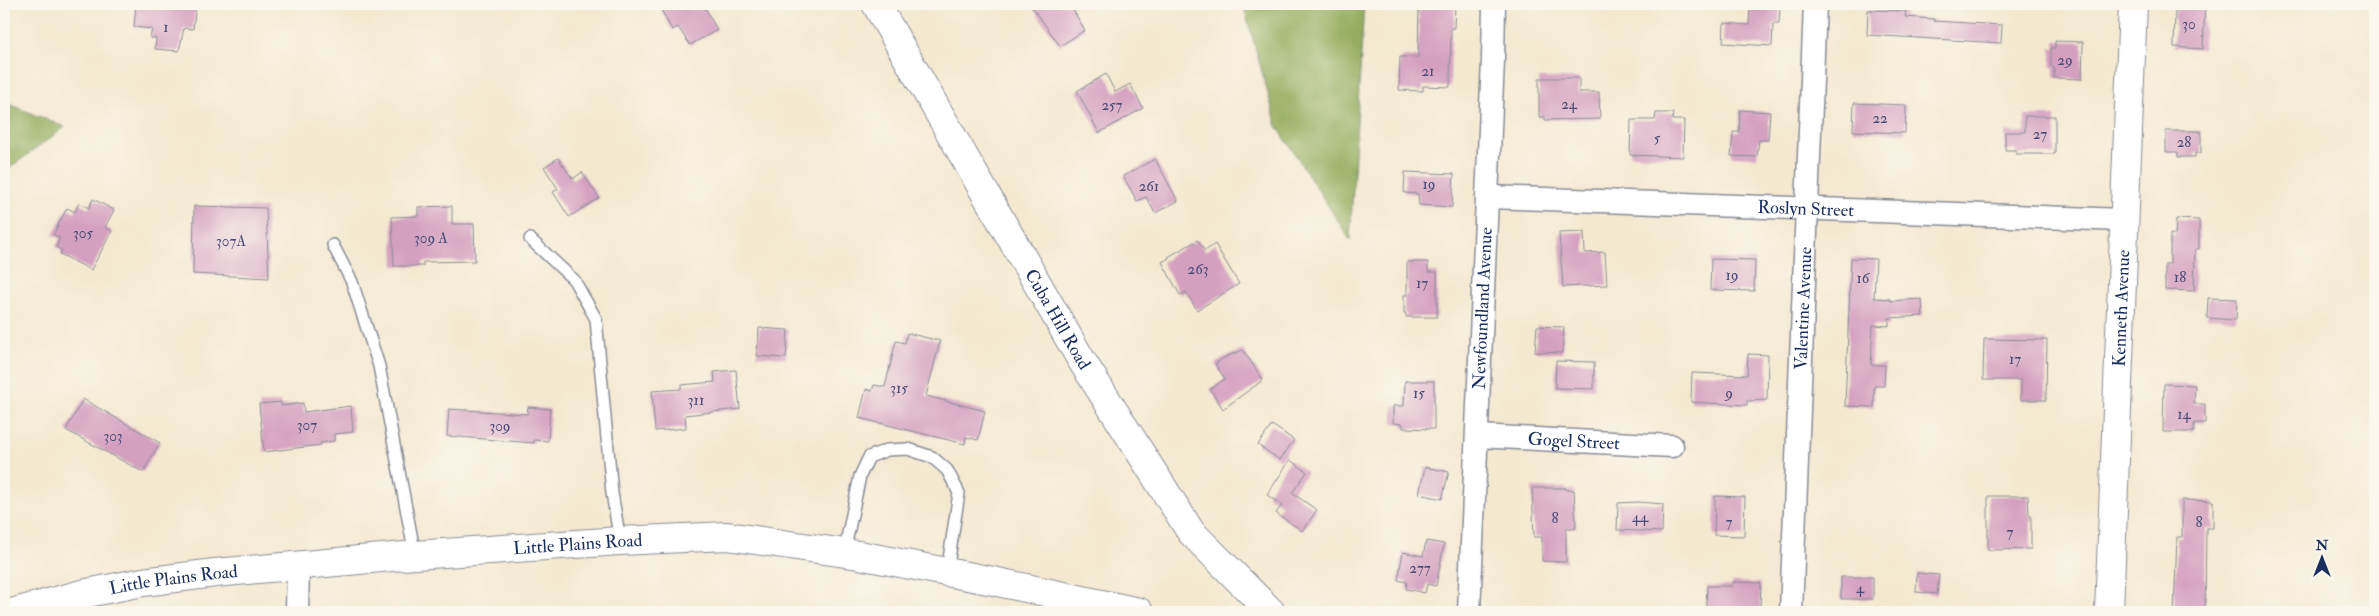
<svg xmlns="http://www.w3.org/2000/svg" width="2379" height="616" viewBox="0 0 2379 616" font-family="'IM FELL Double Pica',serif">
<style>
.forest{fill:#95ad5f;stroke:#586e5e}
.building{fill:#d4a0c0}
.lines{fill:none;stroke-linecap:round;stroke-linejoin:round}
.lane-casing{stroke:#888c97;stroke-width:14}
.street-casing{stroke:#888c97;stroke-width:25}
.secondary-casing{stroke:#888c97;stroke-width:30}
.lane{stroke:#fff;stroke-width:11}
.street{stroke:#fff;stroke-width:22}
.secondary{stroke:#fff;stroke-width:28}
.labels{text-anchor:middle;dominant-baseline:central;stroke-width:4;stroke-linejoin:round;paint-order:stroke}
.number-label{font-size:15px;fill:#494b76}
.street-label{font-size:18px;fill:#1b2f5e;stroke:#fbf7ec}
</style>
<rect width="100%" height="100%" fill="#fbf7ec"/>
<filter id="ink" filterUnits="userSpaceOnUse"><feTurbulence type="fractalNoise" baseFrequency=".02" numOctaves="2"/><feDisplacementMap in="SourceGraphic" scale="10" xChannelSelector="R" yChannelSelector="G"/><feConvolveMatrix kernelMatrix="1 2 1 2 8 2 1 2 1" color-interpolation-filters="sRGB"/></filter>
<filter id="wash" filterUnits="userSpaceOnUse"><feTurbulence type="fractalNoise" baseFrequency=".0096" numOctaves="4" result="noise"/><feDisplacementMap in="SourceGraphic" scale="20" xChannelSelector="R" yChannelSelector="G"/><feGaussianBlur stdDeviation="1.12" result="paint"/><feColorMatrix in="noise" values="0 0 0 0 0 0 0 0 0 0 0 0 0 0 0 0 0 1.4 0 .05"/><feComposite in="paint" operator="in"/></filter>
<g filter="url(#wash)">
<rect width="100%" height="100%" fill="#f4e8d0"/>
<path class="forest" d="M1243,4H1364L1350,240L1277,126Z
M4,102L65,127L4,172Z"/>
<g id="blocks">
<path class="building" d="M136,4H196L193,29L184,28L179,51L155,49L156,38H150L152,29L134,27Z
M658,4H703L717,30L690,45L678,27L672,30Z
M1030,4H1076L1071,7L1085,30L1060,46Z
M1419,4H1455L1454,28H1451L1450,87L1423,86V91L1399,90L1400,57H1418Z
M2178,4H2205L2203,49L2174,47L2175,11H2178Z
M1750,6L1780,7L1779,24H1773L1772,46L1723,43L1724,23L1749,25Z
M1868,10L1906,11L1905,17L1934,19V21L2002,25L2001,43L1867,35Z
M2055,41L2083,42L2082,79L2054,78V68L2051,66V48H2055Z
M1106,74L1115,92L1130,84L1143,108L1099,133L1077,91Z
M1539,78H1579V92H1599L1600,119L1545,120V117H1539Z
M1854,103L1906,105L1905,133L1853,131Z
M1740,110L1770,112L1768,140H1759L1757,157L1731,156L1733,132H1739Z
M1656,113H1673L1672,120H1684L1683,157L1630,155L1631,120H1655Z
M2025,116H2055V154H2016V150H2005V132H2025Z
M2166,131H2201V153H2195V157H2178V152H2166Z
M558,158L573,179L582,172L599,198L569,217L553,192L558,189L544,167Z
M1155,159L1178,201L1155,213L1146,197L1137,201L1123,176Z
M1405,172L1454,174L1452,207L1419,205L1418,194L1404,193Z
M93,199L114,210L105,227L112,231L91,270L60,254L62,251L56,247L60,238L53,235L67,208L75,212L79,203L89,208Z
M194,206L266,208L269,278L193,274Z
M452,206V224H474L475,261L423,262V266H394L392,217L418,216V207Z
M2176,219L2199,220V249H2195L2194,291L2165,290V264H2170V234L2175,235Z
M1584,232L1585,253L1605,252L1607,285L1563,287L1559,233Z
M1198,240L1205,251L1215,244L1239,284L1197,310L1186,292L1180,295L1162,262L1169,258L1168,257Z
M1851,258L1876,259L1874,298L1890,299V301L1922,299L1923,316L1889,318V326L1873,325L1871,365H1885L1884,386H1874V407L1845,406Z
M1711,259L1755,260L1754,291L1710,290Z
M1407,262H1428V272H1437V317H1406V313H1404V295H1407Z
M2208,298L2237,299L2236,320L2207,318Z
M1537,326L1564,327L1562,353L1535,352Z
M759,328L788,330L786,358L757,356Z
M907,333L940,341L926,396L985,411L978,440L966,437L965,444L859,418L866,389L872,391L874,385L885,387L896,341L905,343Z
M1984,339L2047,340L2046,400H2021V380H1983Z
M1243,350L1263,380L1223,409L1210,389L1225,379L1215,364L1225,357Z
M1748,354L1768,355L1767,400L1747,401V405L1691,402L1692,373L1747,375Z
M1556,361L1594,362V389L1555,388Z
M736,370L740,409L685,415L686,428L655,431L652,391L681,389V385L715,382L714,372Z
M1405,381H1434V429L1403,428V424L1393,423V406H1404Z
M2164,384L2195,385L2194,404H2205V423H2194V432H2163Z
M83,399L160,443L143,472L66,430Z
M281,402V406L303,403L304,412L351,406L353,432L334,434V441L320,443L321,445L264,452L259,404Z
M528,407L550,409L548,441L534,440V443L447,436L449,409L527,414Z
M1272,425L1294,440L1280,460L1258,445Z
M1290,460L1307,472L1292,493L1317,510L1302,531L1276,513L1282,505L1267,495Z
M1425,467L1449,472L1442,499L1419,494Z
M1532,488H1566V490H1574L1576,528H1566V562L1542,561V537H1534Z
M1715,496L1745,497L1744,536L1714,535Z
M1988,496H2028L2029,515H2031V549L1988,550Z
M2182,500L2213,501V528H2206L2205,612H2174L2177,537H2182Z
M1638,502L1663,504L1662,532L1617,530L1618,503Z
M1426,541L1444,544L1436,586L1427,584L1425,593L1406,589L1407,582L1398,580L1403,552L1423,556Z
M1917,573L1939,575L1937,594L1916,592Z
M1841,577H1873V599H1841Z
M1732,582L1761,583L1760,608L1706,607L1707,586H1732Z"/>
</g>
</g>
<g filter="url(#ink)">
<use href="#blocks" fill-opacity="0" stroke="#888c97" stroke-width="1"/>
<g class="lines">
<g class="lane-casing">
<path id="lane" d="M530,239L574,280L596,319L612,493L620,541
M333,245L352,282L379,366L415,555
M844,553L860,476L869,457L887,450L908,449L932,457L947,470L959,493L947,572"/>
</g>
<g class="street-casing">
<g id="street">
<path id="s1" d="M1488,197L2124,220"/>
<path id="s2" d="M1478,436L1672,446"/>
<path d="M297,612L298,565"/>
<path id="s3" d="M1469,612L1493,60L1494,4"/>
<path id="s4" d="M1791,612L1815,4"/>
</g>
</g>
<g class="secondary-casing">
<g id="secondary">
<path id="s5" d="M876,4L1082,361L1191,532L1271,612"/>
<path id="s6" d="M15,612L82,594L143,582L215,573L415,555L620,541L727,536L859,555L993,581L1139,612"/>
<path id="s7" d="M2109,612L2133,4"/>
</g>
</g>
<use href="#lane" class="lane"/>
<use href="#street" class="street"/>
<use href="#secondary" class="secondary"/>
</g>
</g>
<g class="labels">
<g class="number-label">
<text x="2189" y="24">30</text>
<text x="166" y="27">1</text>
<text x="2065" y="60">29</text>
<text x="1428" y="71">21</text>
<text x="1569" y="104">24</text>
<text x="1112" y="105">257</text>
<text x="1880" y="118">22</text>
<text x="2040" y="134">27</text>
<text x="1657" y="138">5</text>
<text x="2184" y="142">28</text>
<text x="1429" y="184">19</text>
<text x="1149" y="186">261</text>
<text x="83" y="233">305</text>
<text x="431" y="238">309 A</text>
<text x="231" y="241">307A</text>
<text x="1198" y="269">263</text>
<text x="1732" y="275">19</text>
<text x="2180" y="277">18</text>
<text x="1863" y="278">16</text>
<text x="1422" y="283">17</text>
<text x="2015" y="359">17</text>
<text x="899" y="388">315</text>
<text x="1419" y="393">15</text>
<text x="1729" y="393">9</text>
<text x="696" y="400">311</text>
<text x="2184" y="414">14</text>
<text x="307" y="425">307</text>
<text x="500" y="426">309</text>
<text x="113" y="436">303</text>
<text x="1640" y="517">44</text>
<text x="1555" y="518">8</text>
<text x="1729" y="522">7</text>
<text x="2199" y="522">8</text>
<text x="2010" y="532">7</text>
<text x="1420" y="568">277</text>
<text x="1860" y="588">4</text>
</g>
<g class="street-label">
<text stroke="none"><textPath href="#s1" startOffset="318">Roslyn Street</textPath></text>
<text stroke="none"><textPath href="#s3" startOffset="304">Newfoundland Avenue</textPath></text>
<text stroke="none"><textPath href="#s4" startOffset="304">Valentine Avenue</textPath></text>
<text stroke="none"><textPath href="#s7" startOffset="304">Kenneth Avenue</textPath></text>
<text stroke="none"><textPath href="#s5" startOffset="364">Cuba Hill Road</textPath></text>
<text stroke="none"><textPath href="#s2" startOffset="96">Gogel Street</textPath></text>
<text stroke="none"><textPath href="#s6" startOffset="568">Little Plains Road</textPath></text>
<text stroke="none"><textPath href="#s6" startOffset="162">Little Plains Road</textPath></text>
</g>
</g>
<rect width="2379" height="616" fill="none" stroke="#fbf7ec" stroke-width="20"/>
<g transform="translate(2322 558)" stroke="#fbf7ec" stroke-width="4" paint-order="stroke">
<path d="M0-4L9 19L0 12L-9 19Z" fill="#1b2f5e"/>
<text y="-8" font-size="14" font-weight="bold" text-anchor="middle" fill="#1b2f5e">N</text>
</g>
</svg>
